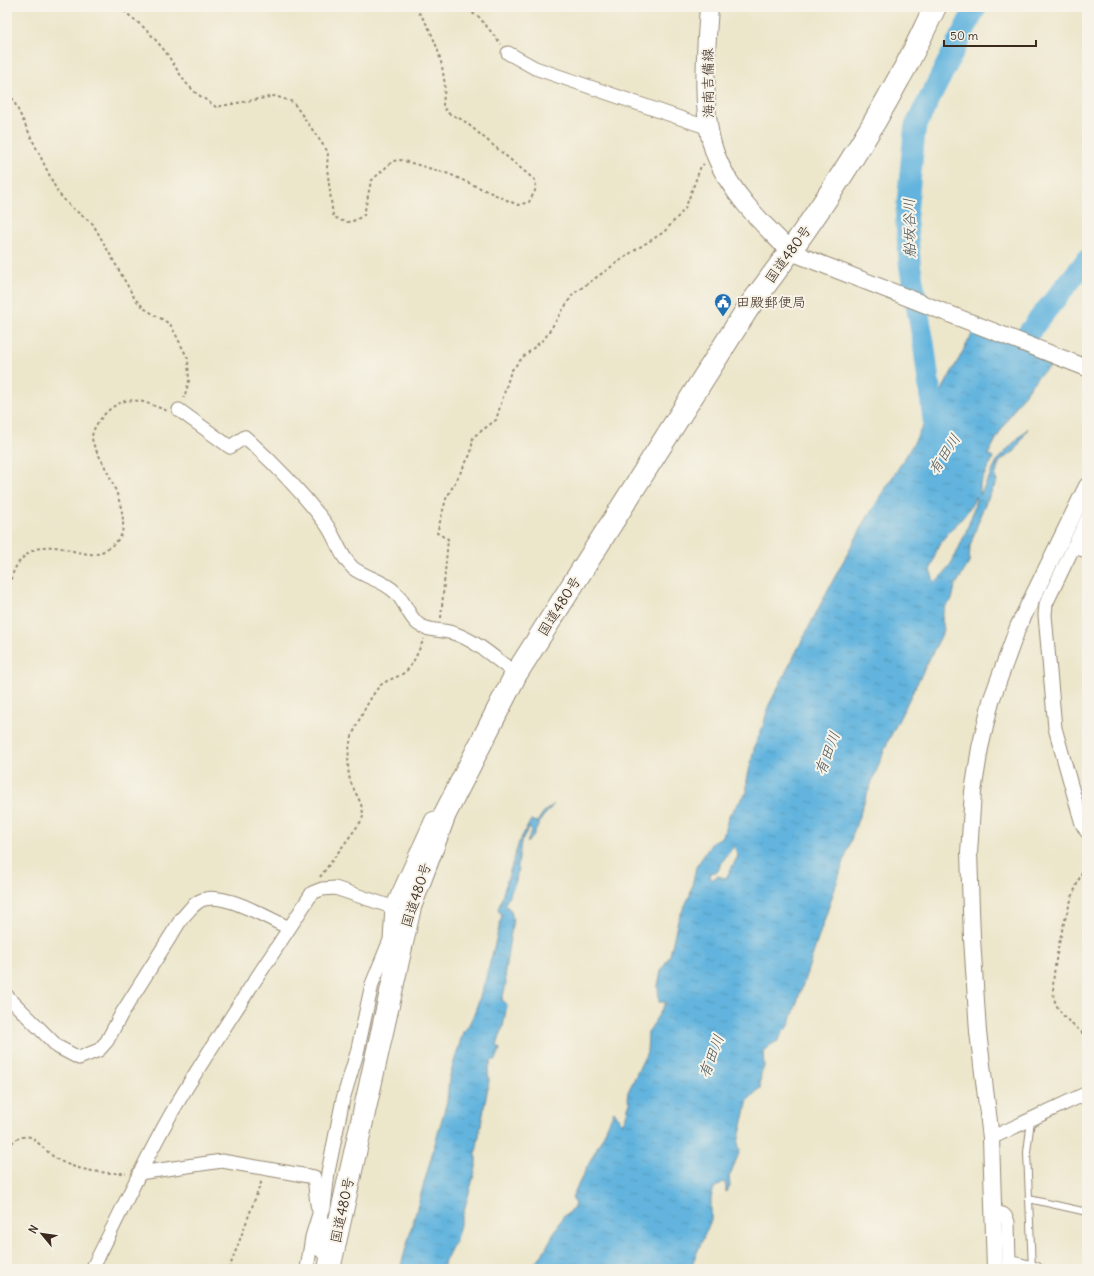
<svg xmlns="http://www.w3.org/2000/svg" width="1094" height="1276" viewBox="0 0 1094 1276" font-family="Delius,'Klee One',sans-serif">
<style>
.water{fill:url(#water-ripples);stroke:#4e6f7e;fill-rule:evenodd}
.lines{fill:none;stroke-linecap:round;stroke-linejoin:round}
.river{stroke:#62b4de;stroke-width:22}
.service-casing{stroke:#948874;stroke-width:8}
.minor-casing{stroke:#948874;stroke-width:15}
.tertiary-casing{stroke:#948874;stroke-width:18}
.secondary-casing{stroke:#948874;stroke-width:20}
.trunk-casing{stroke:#948874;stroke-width:24}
.path{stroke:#948874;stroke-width:2;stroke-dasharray:3 3;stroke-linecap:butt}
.service{stroke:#fff;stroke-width:6}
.minor{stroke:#fff;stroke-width:13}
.tertiary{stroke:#fff;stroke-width:16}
.secondary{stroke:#fff;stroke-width:18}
.trunk{stroke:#fff;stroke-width:22}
.labels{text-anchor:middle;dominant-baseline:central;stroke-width:4;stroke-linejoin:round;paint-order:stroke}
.street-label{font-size:14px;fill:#3b2a1e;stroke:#f7f3e8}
.poi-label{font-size:14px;fill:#3b2a1e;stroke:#f7f3e8;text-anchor:start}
.water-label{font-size:15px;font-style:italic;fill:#475358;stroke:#f7f3e8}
</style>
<defs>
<pattern id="water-ripples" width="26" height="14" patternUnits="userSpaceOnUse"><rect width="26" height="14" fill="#62b4de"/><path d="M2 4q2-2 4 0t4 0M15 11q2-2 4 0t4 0" fill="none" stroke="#5293b3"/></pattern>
</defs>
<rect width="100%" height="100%" fill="#f7f3e8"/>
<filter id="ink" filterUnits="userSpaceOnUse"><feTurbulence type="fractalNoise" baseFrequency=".025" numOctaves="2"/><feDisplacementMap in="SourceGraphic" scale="8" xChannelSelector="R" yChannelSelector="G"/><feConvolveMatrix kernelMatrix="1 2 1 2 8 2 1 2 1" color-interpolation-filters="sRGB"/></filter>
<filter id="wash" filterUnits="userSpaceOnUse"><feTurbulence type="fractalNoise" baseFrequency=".012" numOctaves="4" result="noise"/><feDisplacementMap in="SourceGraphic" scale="16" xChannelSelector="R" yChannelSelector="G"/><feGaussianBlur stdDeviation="0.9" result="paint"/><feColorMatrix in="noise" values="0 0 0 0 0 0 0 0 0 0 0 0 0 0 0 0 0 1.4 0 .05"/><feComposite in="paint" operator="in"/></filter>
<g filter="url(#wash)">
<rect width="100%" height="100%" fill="#ece6cb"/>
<path class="water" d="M977,325L1055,355L1049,368C1032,375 996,437 988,455L993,458L980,484V495L999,458L1028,428L1015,451L1004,458L999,463L995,477L997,481L983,508L970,546L969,563L955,586L952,600L946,606L943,613L942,619L944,630L888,741L861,810L789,1026L783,1032L778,1041L772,1044L763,1051L764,1067L761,1073L760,1088L748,1100L738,1143L740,1151L729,1177L730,1187L726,1192V1184L723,1182L714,1188L711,1198V1220L690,1269H529L542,1255L564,1215L569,1213L575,1205L572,1197L603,1136L614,1111L622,1124C627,1117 626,1111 630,1103L627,1098L628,1092L647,1052L648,1033L666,1002H659L658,986L661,971L670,955L678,920L690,895L696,867L712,843L723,836L729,815L747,792V780L755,745L763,726L769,705L832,582L867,518L911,448ZM975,496C979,505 956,557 949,567C945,574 939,577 935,583L930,570C935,562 934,553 939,545C950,527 970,516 975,496ZM734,846L738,856L726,878L717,876L712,880L710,876L711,873L718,871L721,863Z
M554,804L542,818L533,836L527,843L531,830L529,827L521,842L516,881L505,904L511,911L513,919L505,970L506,984L502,1000L507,1004L503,1027L497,1045L500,1049L496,1060H492L488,1069L489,1081L476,1152V1168L456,1239L441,1269H400L447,1101L449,1079L463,1032C477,1023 497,935 502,915L498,910L519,842L531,820L537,822L543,813Z"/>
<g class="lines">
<path class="river" d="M1008,360L1043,314L1087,260
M936,439L924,346L910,266L906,218L915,127L976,7"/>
</g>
</g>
<g filter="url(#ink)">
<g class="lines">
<g class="service-casing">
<path id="service" d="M1031,1120L1027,1152L1032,1269
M1029,1199L1087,1212"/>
</g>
<g class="minor-casing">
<path id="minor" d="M508,53L535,68L709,128
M179,410L230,447L245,437C275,464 302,492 326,524C336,538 340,556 353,568C366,578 383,580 395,592C405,601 408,616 418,624C429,632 443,629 456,634C478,642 497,660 516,674
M1087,519L1046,604L1045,615L1055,728L1082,824L1087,832
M1073,547L1087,551
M392,907L432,819L441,816
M7,996L58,1047L79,1058L99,1050L107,1041L122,1013L182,918C189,911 195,901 205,899C228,894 268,918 289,928
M991,1138L1087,1093
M139,1173L222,1161L314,1177L317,1204L322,1221V1252L331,1260
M993,1212C1002,1213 1005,1213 1008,1222L1009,1262L1036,1269
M92,1269C120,1215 144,1160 175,1107C218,1034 266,965 312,893L322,889L335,888L392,907L390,940L400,949
M307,1269L312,1237L319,1214L324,1208L328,1172L343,1099L357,1053L372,984L390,940"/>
</g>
<g class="tertiary-casing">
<path id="tertiary" d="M791,252L1087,368
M995,1269L991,1138L978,1032L972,938L969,853L973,792L980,748L991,701L1018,627L1087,486"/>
</g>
<g class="secondary-casing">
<path id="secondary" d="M709,7C706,50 700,116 716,156C731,194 763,224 791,252"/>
</g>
<g class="trunk-casing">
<path id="trunk" d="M329,1269L410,907L445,814L516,674L748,308C803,236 855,160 898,80C912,57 923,31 935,7"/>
</g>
<path class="path" d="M119,7L147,30L165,51L185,82L196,93L216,107L275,96L293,102L328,152L327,168L333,216C347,225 351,223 364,215L371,181L393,161L401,160L449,174L518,205L529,202L535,191L536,181L463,120L448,113L443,107C443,98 446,88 444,79C441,54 431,25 414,7
M462,7L479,17L501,44
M7,87L58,193L71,207L93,224L135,299L145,309L170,324L176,335L188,359L189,381L184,398
M7,591C10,583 12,573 17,565C20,559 26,555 32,551C55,539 74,556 97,554C101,553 105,550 108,548C113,545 119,540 121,535C129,516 112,480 103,463C99,455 93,447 92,438C92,428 102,416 109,410C130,392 145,403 168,411
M441,618L448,539L437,533L446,499L471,453L473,437L496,420L511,371L523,357L545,338L573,294L632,252L664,232L685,209L701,166L704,164
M1087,861C1070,897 1059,934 1054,974C1053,984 1052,995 1056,1004C1062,1018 1076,1027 1087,1037
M320,877L362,820C366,806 354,793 350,780C347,768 348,755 350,743C352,732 373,690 382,684C390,678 402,677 408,669C415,661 419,649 424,639
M7,1147C15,1140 20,1135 31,1137C39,1143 46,1151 54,1157C72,1170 104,1174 126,1173
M229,1269L262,1180"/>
<use href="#service" class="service"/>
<use href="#minor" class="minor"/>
<use href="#tertiary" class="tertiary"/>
<use href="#secondary" class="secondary"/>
<use href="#trunk" class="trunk"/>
</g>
</g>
<defs>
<g id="civic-pin" transform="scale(0.9)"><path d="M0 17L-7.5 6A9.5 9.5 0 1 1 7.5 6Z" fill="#1f6fb2" stroke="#f7f3e8"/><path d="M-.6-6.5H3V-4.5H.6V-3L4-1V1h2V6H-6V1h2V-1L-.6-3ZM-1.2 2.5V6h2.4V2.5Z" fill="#fff"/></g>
</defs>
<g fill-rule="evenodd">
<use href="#civic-pin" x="723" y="302"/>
</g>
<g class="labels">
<g class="street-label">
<text transform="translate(708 83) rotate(-91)">海南吉備線</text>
<text transform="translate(788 254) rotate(-54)">国道480号</text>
<text transform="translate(559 606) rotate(-58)">国道480号</text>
<text transform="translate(416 895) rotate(-72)">国道480号</text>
<text transform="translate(342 1210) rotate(-78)">国道480号</text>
</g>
<g class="poi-label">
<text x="736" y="302">田殿郵便局</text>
</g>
<g class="water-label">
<text transform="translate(909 228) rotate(-91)">船坂谷川</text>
<text transform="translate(944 454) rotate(-57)">有田川</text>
<text transform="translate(827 753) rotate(-69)">有田川</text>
<text transform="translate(711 1056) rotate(-69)">有田川</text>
</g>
</g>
<rect width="1094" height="1276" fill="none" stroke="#f7f3e8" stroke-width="24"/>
<g transform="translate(42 1234) rotate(299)" stroke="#f7f3e8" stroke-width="3" paint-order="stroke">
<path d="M0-3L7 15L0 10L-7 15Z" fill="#3b2a1e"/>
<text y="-6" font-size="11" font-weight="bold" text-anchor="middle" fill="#3b2a1e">N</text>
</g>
<path d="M944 40v6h92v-6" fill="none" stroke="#3b2a1e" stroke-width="2"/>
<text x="950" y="40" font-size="12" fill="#3b2a1e" stroke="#f7f3e8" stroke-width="3" paint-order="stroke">50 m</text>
</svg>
